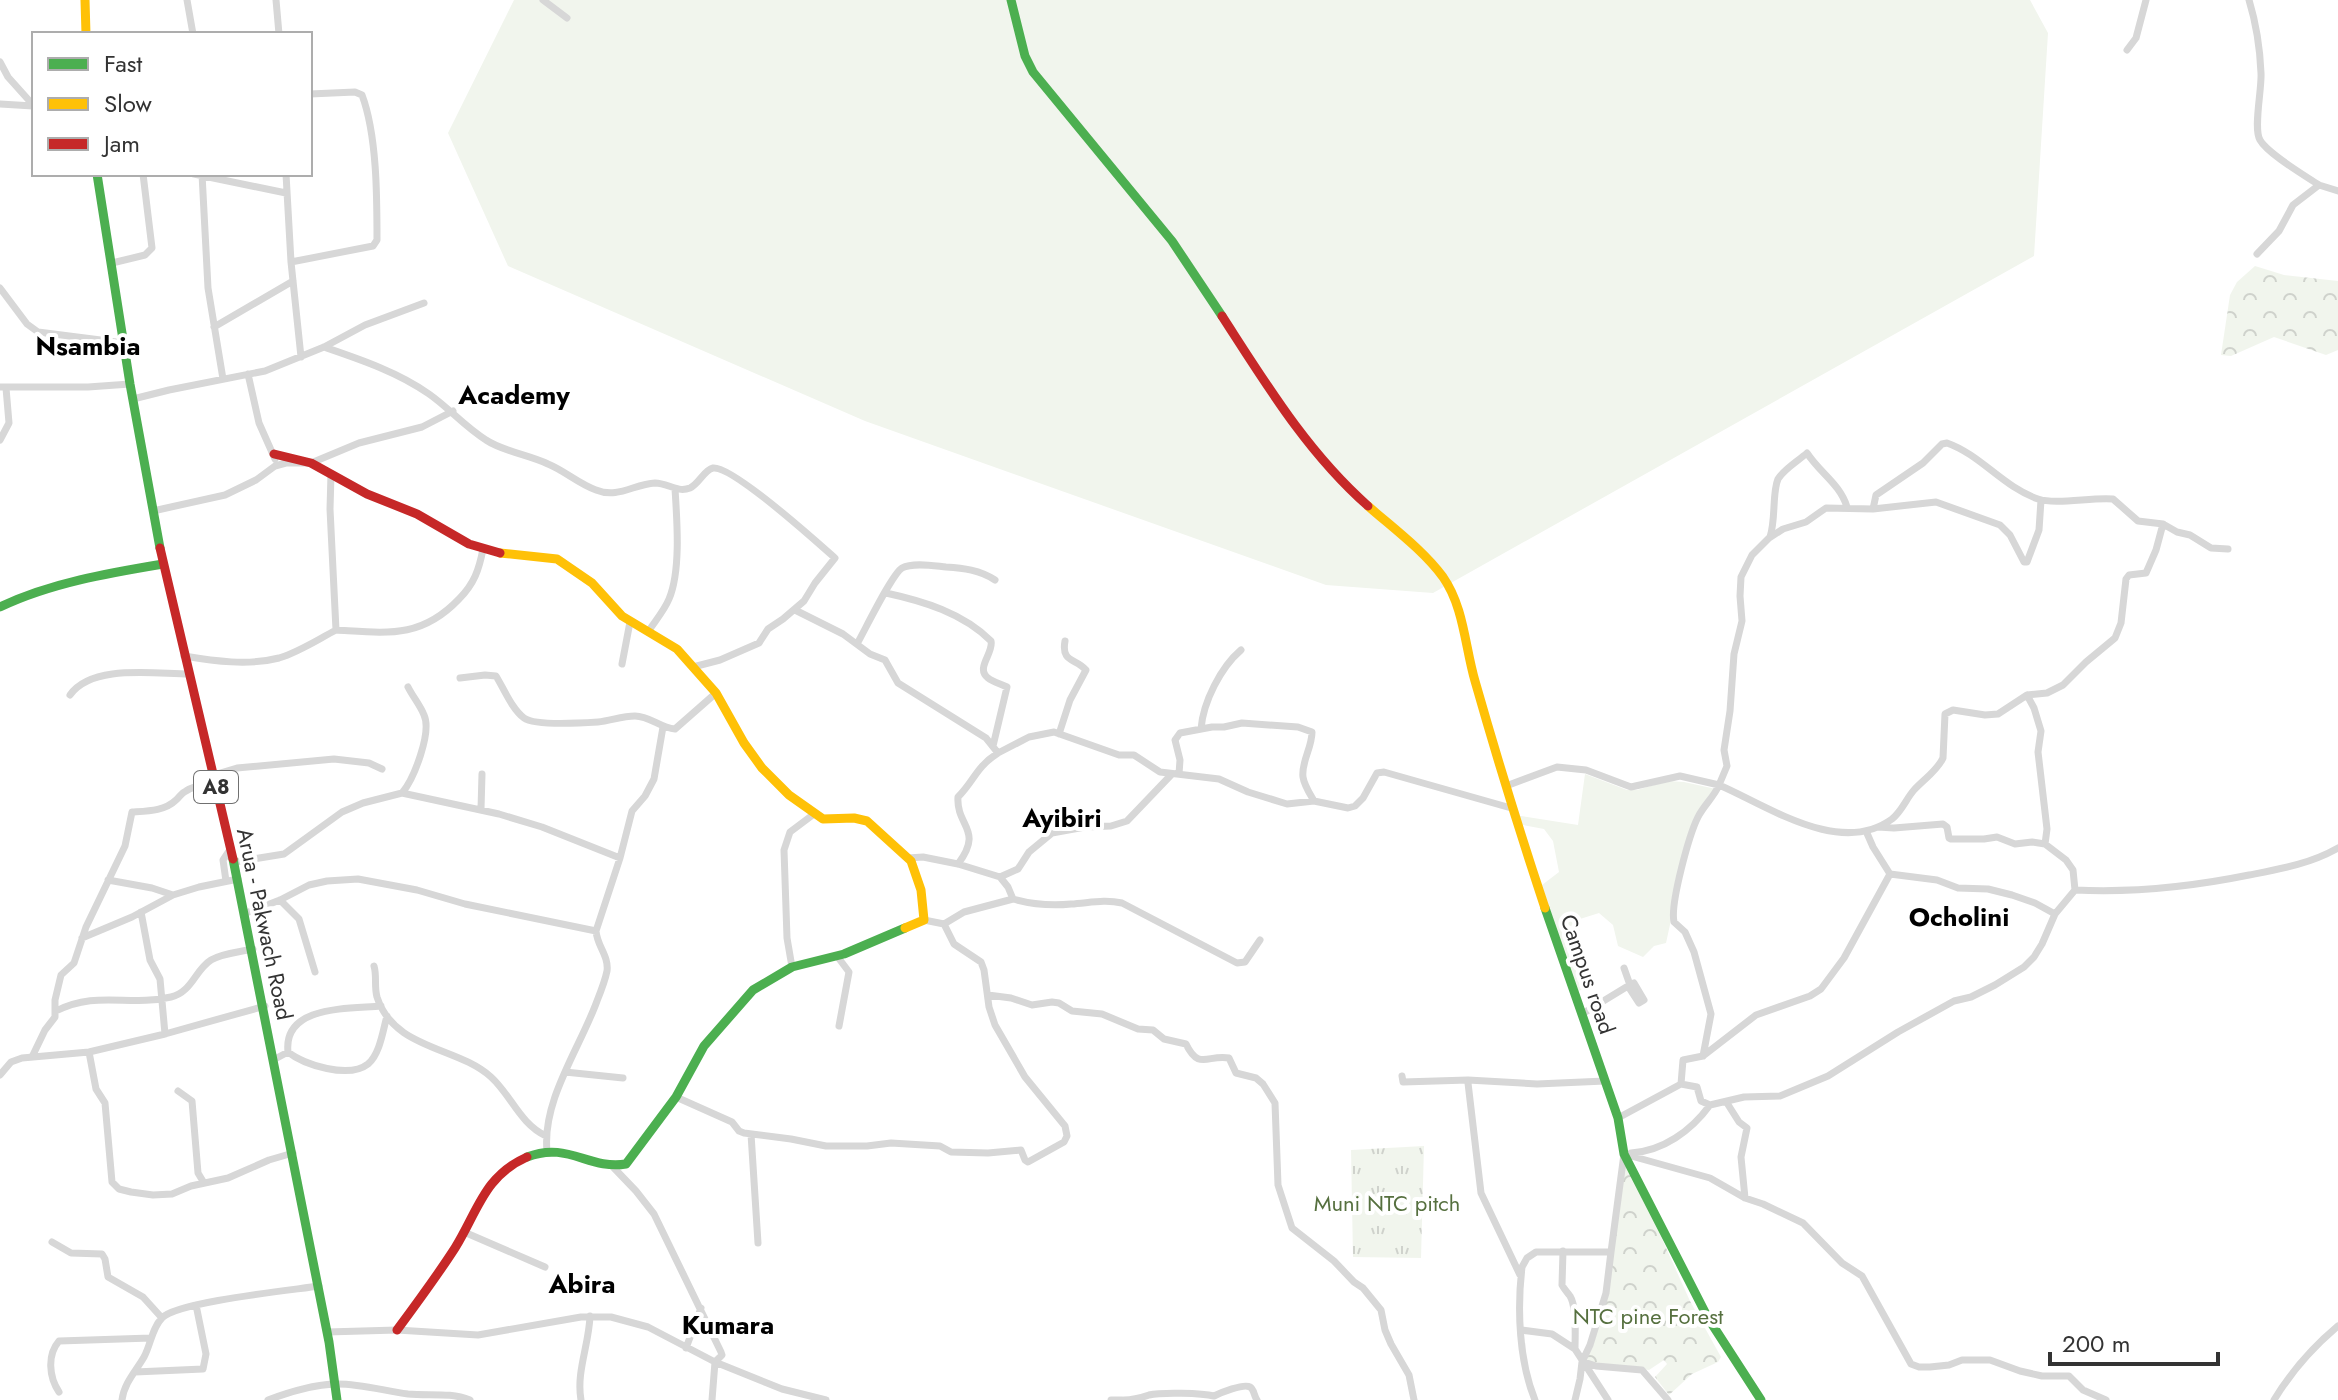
<svg xmlns="http://www.w3.org/2000/svg" width="2338" height="1400" viewBox="0 0 2338 1400" font-family="Jost,sans-serif">
<style>
.grass{fill:#f1f5ed}
.forest{fill:url(#forest-crowns)}
.park{fill:url(#park-tufts)}
.lines{fill:none;stroke-linecap:round;stroke-linejoin:round}
.street{stroke:#d7d7d7;stroke-width:7}
.fast{stroke:#4caf50;stroke-width:9}
.slow{stroke:#ffc107;stroke-width:9}
.jam{stroke:#c62828;stroke-width:9}
.labels{text-anchor:middle;dominant-baseline:central;stroke-width:8;stroke-linejoin:round;paint-order:stroke}
.shield{fill:#fff;stroke:#707070;stroke-width:2}
.shield-label{font-size:20px;font-weight:bold;fill:#333}
.street-label{font-size:22px;fill:#333;stroke:#fff}
.park-label{font-size:22px;fill:#56703f;stroke:#fff}
.quarter-label{font-size:26px;font-weight:bold;fill:#000;stroke:#fff}
</style>
<defs>
<pattern id="forest-crowns" width="20" height="18" patternUnits="userSpaceOnUse" patternTransform="scale(2)"><rect width="20" height="18" fill="#f1f5ed"/><path d="M2 6a3 3 0 1 1 6 0M12 15a3 3 0 1 1 6 0" fill="none" stroke="#cfd2cc"/></pattern>
<pattern id="park-tufts" width="24" height="20" patternUnits="userSpaceOnUse" patternTransform="scale(2)"><rect width="24" height="20" fill="#f1f5ed"/><path d="M3 7l-1-3M5 7V3M7 7l1-3M15 17l-1-3M17 17v-4M19 17l1-3" fill="none" stroke="#cfd2cc"/></pattern>
</defs>
<rect width="100%" height="100%" fill="#fff"/>
<path class="grass" d="M514,0H2030L2048,33L2034,256L1433,593L1326,585L865,421L508,266L448,133Z
M1585,774L1627,790H1637L1668,781L1684,782L1716,789L1691,828L1666,943L1654,946L1643,957L1618,946L1613,925L1599,913L1580,919C1579,925 1580,947 1582,953C1584,961 1591,970 1594,978L1587,989L1576,991L1542,885L1559,872L1553,841L1544,829L1518,824L1515,815L1578,825Z"/>
<path class="forest" d="M2255,266L2284,275L2338,281V350L2326,355L2274,337L2231,356L2221,355L2230,295L2237,282Z
M1625,1157L1690,1301L1721,1357L1718,1362L1692,1374L1669,1395L1655,1377L1667,1364L1664,1360L1649,1370L1584,1362L1609,1289Z"/>
<path class="park" d="M1424,1146L1421,1258L1353,1257L1351,1150Z"/>
<g class="lines">
<path class="street" d="M187,0L193,34
M276,0L279,34
M543,0L567,18
M2249,0C2256,23 2260,49 2261,73C2262,89 2253,129 2260,140C2268,154 2304,175 2319,185
M2127,50L2136,38L2146,0
M0,62L8,77L34,106
M0,104L33,106
M194,174L286,193
M202,174L208,288L223,379
M286,174L291,262L301,357
M2257,254L2279,231L2293,205L2319,185L2338,191
M291,262L373,246L377,240C377,197 377,135 362,95L355,92L310,94
M112,263L145,255L152,248L143,174
M0,288L27,324L38,332L124,343
M214,327L293,281
M324,347C359,359 398,372 429,394C449,408 465,427 486,440C502,451 529,455 548,464C565,471 579,484 596,490C618,499 634,484 655,483C668,483 677,493 690,488C699,484 704,470 713,468C732,465 818,543 835,558L815,583L804,601L783,619L768,629L759,643L720,660L693,667
M248,374L259,423L275,459
M0,387H88L130,384
M133,399L169,390L265,371L324,347L365,325L424,303
M0,440L9,423L6,388
M1873,509L1876,495L1923,463L1942,444L1947,443C1981,455 2003,487 2038,499C2056,505 2092,497 2113,499L2138,521L2163,524L2177,532L2190,535L2211,548L2228,549
M153,511L225,495L256,480L275,466L286,463H311L359,443L422,427L453,411
M1770,537C1776,519 1772,493 1778,479C1784,469 1798,461 1807,453C1820,473 1840,484 1847,507
M886,593C923,601 963,613 991,641C994,653 975,668 988,678C993,682 1001,684 1007,687L993,746
M795,610L843,634L870,654L885,660L898,683L986,738L998,753L1029,737L1054,732L1119,755H1134L1160,772L1219,779L1248,792L1287,804L1314,801L1348,808L1355,806L1363,798L1377,773L1384,772L1511,808
M336,630C387,633 421,639 459,599C474,584 479,570 483,549
M648,632C655,621 664,611 669,599C681,571 677,520 675,489
M857,644C865,630 892,574 902,568C913,562 935,566 946,567C963,568 980,570 995,580
M184,656C214,661 248,666 279,658C299,652 317,640 336,630L330,509L331,474
M622,664L630,622
M460,678L485,675L496,676C504,689 512,709 524,718C535,726 583,723 598,722C610,721 622,716 635,716C650,716 660,728 675,729L716,693
M70,695C92,664 154,674 189,674
M2027,695L2034,708L2041,731L2038,752L2047,829L2045,844
M1201,729C1203,702 1221,667 1241,650
M1059,734L1070,700L1086,670C1076,658 1061,663 1065,641
M1179,774L1180,760L1175,740L1180,733L1212,727H1224L1242,723L1298,727L1312,732C1312,748 1301,762 1303,777C1304,785 1310,794 1314,801
M1506,786L1557,767L1586,770L1631,787L1680,776L1719,785L1727,766L1724,750L1730,711L1734,654L1742,621L1740,596L1741,577L1752,555L1769,538L1783,529L1806,522L1826,508L1873,509L1936,502L2000,525L2010,535L2024,562H2027L2039,530L2041,500
M402,793C414,779 432,732 424,715C420,705 413,697 408,687
M481,809L482,774
M1878,827L1894,828L1943,824L1947,827L1949,838L1951,839H1984L1997,837L2015,844L2032,842L2045,844L2066,860L2073,870L2075,890
M1866,831L1873,847L1890,874L1937,880L1958,888L1988,889L2012,895L2035,903L2055,914L2075,890C2136,893 2190,887 2249,875C2280,869 2310,864 2338,848
M908,858L923,857L958,864L1000,877L1008,887L1013,899C1031,904 1052,906 1071,904C1089,903 1104,899 1122,903L1237,963L1245,962L1260,940
M235,862L284,854L342,812L363,803L402,793L499,814L542,827L620,858
M958,864C984,829 956,827 958,797C975,780 975,768 998,753
M1000,877L1018,869L1029,852L1052,833L1085,827L1111,826L1127,821L1171,775
M108,880L152,888L173,895
M226,881L223,860L231,848
M280,900L299,919L315,972
M141,912L150,960L160,979L165,1034
M246,913L280,900L309,885L327,881L358,879L417,890L465,904L596,931
M944,924L964,912L1013,899
M82,938L132,917L173,895L199,887L238,879
M837,956L849,972L839,1026
M374,966C377,976 374,986 377,997C394,1050 457,1046 491,1077C511,1095 520,1124 546,1136
M792,967L787,938L784,850L790,832L814,814
M988,995L1011,998L1032,1005L1052,1002L1059,1003L1072,1011L1102,1014L1138,1029L1153,1030L1164,1039L1186,1044C1199,1071 1208,1054 1229,1058L1236,1073L1256,1078L1263,1084L1275,1103L1278,1185L1292,1228L1334,1261L1354,1282L1363,1288L1381,1310L1385,1330L1391,1344L1409,1375L1414,1400
M56,1011C97,990 129,1007 171,997C192,992 195,970 211,960C223,953 240,952 253,949
M1582,1014L1628,986L1639,1003L1644,1000L1634,983L1630,985L1624,968
M89,1052L96,1089L105,1103L112,1182L119,1189L131,1192L153,1195L172,1194L191,1186L228,1178L269,1160L293,1153
M288,1052C304,1065 349,1079 368,1064C380,1054 383,1030 387,1016
M1703,1056L1711,1014L1694,952L1685,932L1674,922C1670,904 1689,835 1698,817C1704,805 1714,797 1719,785C1768,806 1840,857 1892,819C1902,811 1906,799 1914,790C1924,779 1937,771 1943,758L1945,714L1953,710L1985,715L1998,714L2027,695L2047,693L2063,685L2086,662L2115,638L2121,623L2126,579L2129,575L2146,573L2156,550L2163,524
M32,1057L45,1030L55,1017V1000L61,975L74,963L86,927L125,846L132,812C147,811 165,811 176,800C180,797 181,793 186,791C195,785 202,788 207,777L237,768L334,759L369,763L382,769
M275,1059L288,1052C283,1005 349,1009 381,1006
M565,1072L623,1078
M0,1075L11,1062L22,1058L89,1052L165,1034L265,1006
M1402,1076L1403,1082L1468,1080L1537,1084L1605,1081
M1468,1083L1481,1193L1520,1275
M1681,1084L1697,1087L1701,1101L1710,1105L1744,1097L1780,1096L1828,1076L1898,1032L1954,1001L1971,997L1995,985L2024,967L2034,957L2042,944L2055,914
M178,1091L192,1101L198,1173L204,1183
M676,1097L732,1122L739,1131L744,1133L791,1139L826,1146H867L891,1143L940,1146L951,1152L988,1153L1021,1150L1025,1160L1028,1162L1064,1142L1067,1136L1065,1126L1025,1077L995,1025L989,1007L984,970L981,962L954,944L944,924L924,920
M1727,1103L1739,1122L1747,1128L1741,1157L1745,1198
M1618,1118L1681,1084L1683,1060L1703,1056L1756,1015L1810,996L1821,989L1844,958L1890,874
M751,1134L758,1243
M547,1151C542,1100 580,1048 597,1001C601,991 605,981 607,971C609,956 597,946 596,931L620,858L632,811L645,796L654,779L663,727
M1631,1153C1663,1151 1691,1131 1710,1105
M1624,1154L1710,1178L1745,1198L1763,1204L1803,1223L1842,1263L1862,1276L1911,1364L1919,1367H1930L1949,1365L1962,1360H1990L2020,1371L2042,1376H2069L2083,1390L2106,1400
M613,1167L636,1191L654,1214L721,1352L722,1355L715,1362L712,1400
M464,1232L545,1267
M52,1242L71,1253L102,1254L105,1259L108,1277L143,1297L162,1318
M1563,1251L1562,1285C1564,1289 1567,1292 1570,1296C1577,1307 1575,1336 1575,1349
M1521,1330L1552,1334L1575,1349L1608,1400
M327,1332L397,1330L478,1335L581,1317H611L648,1327L715,1362L782,1389L826,1400
M686,1348L701,1308
M1584,1362L1596,1366L1642,1370L1668,1400
M135,1372L203,1369L206,1354L196,1305
M59,1392C49,1377 47,1355 59,1341L151,1338
M122,1400C124,1383 136,1371 144,1357C151,1344 152,1328 162,1318C176,1302 293,1290 319,1286
M268,1400C289,1392 311,1385 334,1384C359,1383 384,1391 408,1394C429,1396 450,1392 470,1400
M581,1400C576,1372 589,1345 590,1316
M1111,1400H1122
M1124,1400C1134,1400 1140,1398 1149,1395C1161,1392 1202,1393 1214,1396C1220,1393 1244,1383 1250,1387C1254,1389 1254,1396 1257,1400
M1535,1400C1519,1361 1517,1309 1522,1267L1527,1258L1536,1252H1611L1624,1154
M1575,1400L1580,1379L1582,1362L1590,1345L1606,1293L1611,1252
M2274,1400C2291,1372 2313,1347 2338,1326"/>
<path class="fast" d="M1011,0L1025,56L1033,72L1172,241L1222,316
M97,174L130,384L160,548
M0,607C50,583 109,573 163,564
M233,859L329,1342L337,1400
M1545,908L1618,1118L1624,1154L1708,1318L1761,1400
M527,1157C568,1141 588,1170 626,1164L676,1097L704,1046L753,990L792,967L844,954L905,928"/>
<path class="slow" d="M85,0L86,34
M1368,506C1393,528 1423,550 1443,577C1464,607 1465,647 1475,681C1497,758 1520,833 1545,908
M500,553L557,559L592,583L622,616L677,649L716,693L744,743L762,768L789,795L823,819L854,818L867,821L911,861L921,890L924,920L905,928"/>
<path class="jam" d="M1222,316C1266,384 1307,452 1368,506
M274,454L311,463L367,494L417,514L469,544L500,553
M160,548L233,859
M397,1330C417,1303 437,1276 455,1248C478,1211 484,1176 527,1157"/>
</g>
<g class="labels">
<rect class="shield" x="194" y="771" width="44" height="32" rx="6"/>
<g class="shield-label">
<text x="216" y="787">A8</text>
</g>
<g class="street-label">
<text transform="translate(265 924) rotate(78)">Arua - Pakwach Road</text>
<text transform="translate(1588 974) rotate(71)">Campus road</text>
</g>
<g class="park-label">
<text x="1387" y="1203">Muni NTC pitch</text>
<text x="1648" y="1316">NTC pine Forest</text>
</g>
<g class="quarter-label">
<text x="88" y="346">Nsambia</text>
<text x="514" y="395">Academy</text>
<text x="1062" y="818">Ayibiri</text>
<text x="1959" y="917">Ocholini</text>
<text x="582" y="1284">Abira</text>
<text x="728" y="1325">Kumara</text>
</g>
</g>
<rect x="32" y="32" width="280" height="144" fill="#ffffff" stroke="#adadad" stroke-width="2"/>
<rect x="48" y="58" width="40" height="12" fill="#4caf50" stroke="#adadad" stroke-width="2"/>
<text x="104" y="72" font-size="24" fill="#333333">Fast</text>
<rect x="48" y="98" width="40" height="12" fill="#ffc107" stroke="#adadad" stroke-width="2"/>
<text x="104" y="112" font-size="24" fill="#333333">Slow</text>
<rect x="48" y="138" width="40" height="12" fill="#c62828" stroke="#adadad" stroke-width="2"/>
<text x="104" y="152" font-size="24" fill="#333333">Jam</text>
<path d="M2050 1352v12h168v-12" fill="none" stroke="#333333" stroke-width="4"/>
<text x="2062" y="1352" font-size="24" fill="#333333" stroke="#ffffff" stroke-width="6" paint-order="stroke">200 m</text>
</svg>
